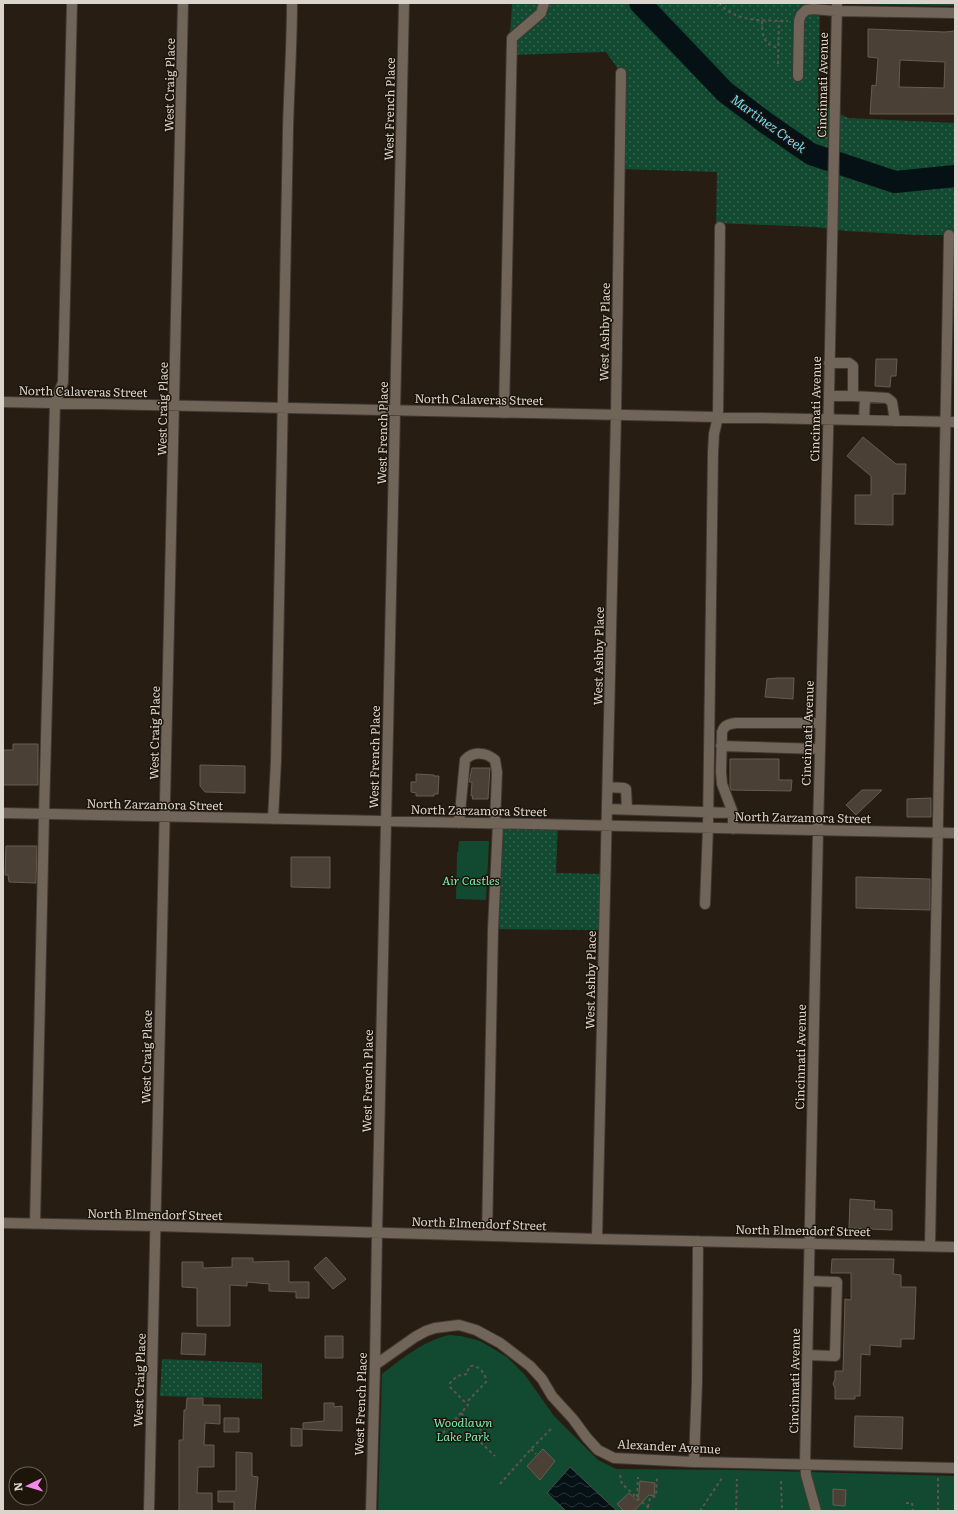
<svg xmlns="http://www.w3.org/2000/svg" width="958" height="1514" viewBox="0 0 958 1514" font-family="Literata,serif">
<style>
.grass{fill:url(#grass-dots)}
.green{fill:#124a31}
.water{fill:url(#water-waves);stroke:#454c4c}
.lines{fill:none;stroke-linecap:round;stroke-linejoin:round}
.river{stroke:#051115;stroke-width:22}
.building{fill:#4b4035;stroke:#685c50;fill-rule:evenodd}
.minor-casing{stroke:#413833;stroke-width:12}
.path{stroke:#5e554c;stroke-width:2;stroke-dasharray:3 3;stroke-linecap:butt}
.minor{stroke:#716559;stroke-width:10}
.labels{text-anchor:middle;dominant-baseline:central;stroke-width:3;stroke-linejoin:round;paint-order:stroke}
.street-label{font-size:12px;fill:#dbd4cd;stroke:#1d140a}
.park-label{font-size:12px;font-style:italic;fill:#77ebb2;stroke:#1d140a}
.water-label{font-size:13px;font-style:italic;fill:#71dafb;stroke:#1d140a}
</style>
<defs>
<pattern id="grass-dots" width="8" height="8" patternUnits="userSpaceOnUse"><rect width="8" height="8" fill="#124a31"/><path d="M2 2h.1M6 6h.1" fill="none" stroke="#34634e" stroke-width="1.8" stroke-linecap="round"/></pattern>
<pattern id="water-waves" width="16" height="10" patternUnits="userSpaceOnUse"><rect width="16" height="10" fill="#051115"/><path d="M0 5q4-4 8 0t8 0" fill="none" stroke="#293336"/></pattern>
</defs>
<rect width="100%" height="100%" fill="#271d13"/>
<path class="grass" d="M512,3H820L818,103L848,118L955,123V235H917L846,231L815,227L716,223L717,172L620,169L621,73L606,52L509,55Z
M498,824L558,825L556,873L606,874L604,930L493,929Z
M162,1359L262,1363V1399L160,1396Z"/>
<path class="green" d="M849,3H955V6L851,4Z
M459,841H489L486,900L456,899L457,852H458Z
M449,1335L461,1336L480,1341L507,1357L525,1375L554,1416L598,1460L616,1469L738,1470L955,1476V1511H378L382,1374C403,1358 423,1341 449,1335Z"/>
<path class="water" d="M570,1467L617,1511H566L547,1493Z"/>
<g class="lines">
<path class="river" d="M640,3L725,92L766,123L811,154L895,182L955,176"/>
</g>
<path class="building" d="M868,29L945,32L955,31V114H870L872,85L876,86L878,58L868,57ZM900,60L945,62L944,88L899,87Z
M876,359H897L896,376H891L890,387L875,386Z
M863,437L896,464H906L905,494H893V525L855,524V495H871V476L847,456Z
M778,678H794L793,699L765,697L767,679Z
M13,744H38V785H3V750H13Z
M730,759H779V780H792L791,791L731,790L730,786Z
M200,765L245,766V793L205,792L200,786Z
M472,768H490L488,799H472L473,796H471L472,782H469Z
M416,774L434,775V776H439L438,794H434V796H416V793L411,792V782H416Z
M862,790H882L856,815L846,805Z
M931,798V817H907V799Z
M6,846H37L36,883L9,882L8,875H5Z
M291,857H330V888L291,887Z
M856,877L930,879V910L856,908Z
M850,1199L875,1201L874,1209L892,1210V1230L849,1228Z
M326,1257L346,1279L333,1289L314,1268Z
M232,1258H253V1262L289,1261V1282H309V1298H296V1292L269,1291V1284L247,1282V1286L230,1285V1326H197V1288L182,1287V1262H203V1268L232,1267Z
M832,1259H894L893,1274L901,1275V1287H916L914,1339H901V1347L870,1345V1355L861,1354L860,1396H855V1399H835V1388L833,1384L835,1379V1371H843L845,1299L851,1300V1273H831Z
M182,1333L206,1334L205,1355L181,1354Z
M325,1336H343V1358H325Z
M187,1398H203V1405H220V1424L205,1423L204,1445H214V1467H198L197,1493H212V1511H179V1440H183L184,1410H186Z
M324,1403H334V1407L342,1406V1431L303,1429V1423L324,1421Z
M855,1416L903,1417L902,1449L854,1447Z
M224,1418H239V1432H224Z
M291,1428L302,1429V1446H291Z
M543,1449L555,1461L540,1480L527,1466Z
M236,1452L252,1453V1476L258,1477L255,1511H234V1502H218V1491H236Z
M640,1481L655,1483L654,1496L649,1495L634,1511H624L617,1504L629,1493L638,1501Z
M833,1489L846,1490L845,1506L833,1505Z"/>
<g class="lines">
<g class="minor-casing">
<path id="minor" d="M798,76L799,21L801,15L806,10L813,9L836,11L955,13
M829,396H853V366L849,363H829
M853,396L887,398L892,402L895,421
M3,402L955,422
M504,413L512,38L541,13L544,3
M864,420L865,397
M721,746L820,749
M608,787L624,788L626,789L627,809
M607,809L733,813
M3,813L955,833
M273,819L276,761C281,550 285,339 288,129C289,87 292,45 292,3
M459,823L465,760C473,751 486,752 495,760L497,772L495,824
M733,829V813L722,784L721,772L722,732C724,725 729,724 736,723H820
M705,904L708,828L713,452L714,434L718,417L720,227
M3,1223L156,1226L597,1239L955,1247
M35,1224L44,814L55,403L63,382L72,3
M487,1236L493,929L498,824
M597,1239L616,415L621,73
M930,1246L949,235
M807,1355L835,1356L837,1282L809,1281
M375,1365L415,1337L426,1331L435,1328L459,1325L476,1330L500,1343L530,1366L542,1379L552,1396L573,1419L587,1438L598,1450L614,1458L694,1462L955,1468
M694,1462L697,1382L698,1241
M149,1511L183,3
M371,1511L375,1365L377,1233L404,3
M816,1511L806,1475L805,1464L818,830L829,396L837,3"/>
</g>
<path class="path" d="M719,3C736,23 764,20 788,21
M762,21C762,35 763,45 779,48
M778,64L779,21
M461,1413C467,1420 475,1424 482,1431L477,1439L495,1456
M443,1433L468,1405L450,1387V1383L457,1376L467,1374L469,1367C476,1362 487,1374 486,1382L466,1403
M531,1449L536,1454
M620,1475L622,1484L652,1511
M781,1481L782,1511
M500,1484L531,1449L552,1428
M637,1497L638,1477
M906,1503H912L913,1511
M648,1507L650,1498L656,1496L657,1478
M700,1511L722,1478
M736,1511L737,1479
M938,1511V1478"/>
<use href="#minor" class="minor"/>
</g>
<g class="labels">
<g class="street-label">
<text transform="translate(169 85) rotate(-89)">West Craig Place</text>
<text transform="translate(822 85) rotate(-89)">Cincinnati Avenue</text>
<text transform="translate(389 109) rotate(-89)">West French Place</text>
<text transform="translate(604 332) rotate(-89)">West Ashby Place</text>
<text transform="translate(83 391) rotate(1)">North Calaveras Street</text>
<text transform="translate(479 399) rotate(1)">North Calaveras Street</text>
<text transform="translate(162 409) rotate(-89)">West Craig Place</text>
<text transform="translate(815 409) rotate(-89)">Cincinnati Avenue</text>
<text transform="translate(382 433) rotate(-89)">West French Place</text>
<text transform="translate(598 656) rotate(-89)">West Ashby Place</text>
<text transform="translate(154 733) rotate(-89)">West Craig Place</text>
<text transform="translate(807 733) rotate(-88)">Cincinnati Avenue</text>
<text transform="translate(374 757) rotate(-89)">West French Place</text>
<text transform="translate(155 804) rotate(1)">North Zarzamora Street</text>
<text transform="translate(479 810) rotate(1)">North Zarzamora Street</text>
<text transform="translate(803 817) rotate(1)">North Zarzamora Street</text>
<text transform="translate(590 980) rotate(-89)">West Ashby Place</text>
<text transform="translate(146 1057) rotate(-89)">West Craig Place</text>
<text transform="translate(800 1057) rotate(-89)">Cincinnati Avenue</text>
<text transform="translate(367 1081) rotate(-89)">West French Place</text>
<text transform="translate(155 1214) rotate(1)">North Elmendorf Street</text>
<text transform="translate(479 1223) rotate(2)">North Elmendorf Street</text>
<text transform="translate(803 1230) rotate(1)">North Elmendorf Street</text>
<text transform="translate(139 1380) rotate(-88)">West Craig Place</text>
<text transform="translate(794 1381) rotate(-89)">Cincinnati Avenue</text>
<text transform="translate(360 1404) rotate(-88)">West French Place</text>
<text transform="translate(669 1446) rotate(3)">Alexander Avenue</text>
</g>
<g class="park-label">
<text x="471" y="880">Air Castles</text>
<text x="463" y="1422">Woodlawn<tspan x="463" dy="14">Lake Park</tspan></text>
</g>
<g class="water-label">
<text transform="translate(769 123) rotate(36)">Martinez Creek</text>
</g>
</g>
<rect width="958" height="1514" fill="none" stroke="#dbd4cd" stroke-width="8"/>
<g transform="translate(28 1486) rotate(265)"><circle r="19" fill="#1d140a" stroke="#696158"/>
<path d="M0-3L7 15L0 10L-7 15Z" fill="#f788eb"/>
<text y="-6" font-size="11" font-weight="bold" text-anchor="middle" fill="#dbd4cd">N</text>
</g>
</svg>
